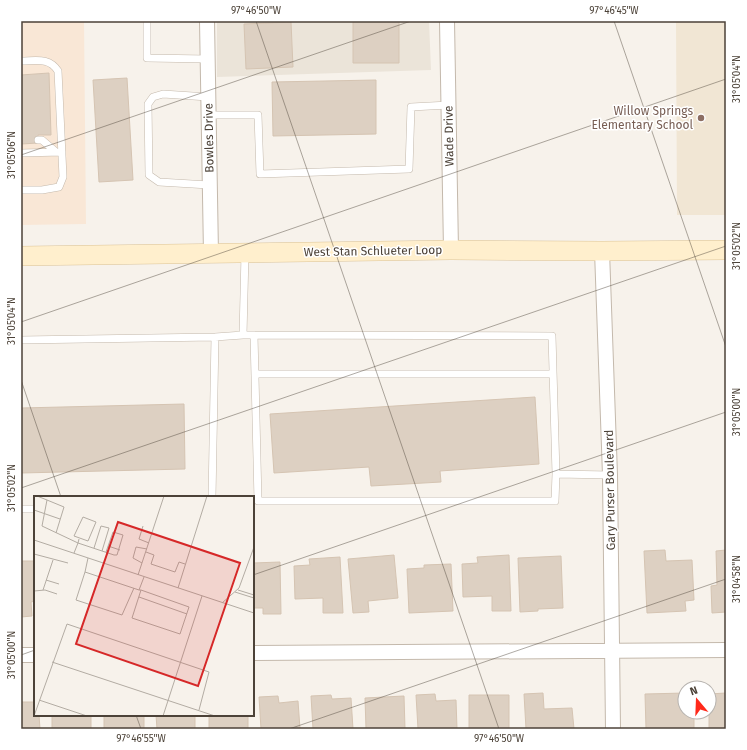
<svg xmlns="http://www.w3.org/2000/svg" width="747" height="750" viewBox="0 0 747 750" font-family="'Fira Sans',sans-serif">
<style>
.residential{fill:#ebe4d9}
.commercial{fill:#f9e7d6}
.education{fill:#f1e6d4}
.building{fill:#ddd0c2;stroke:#d5c4b2}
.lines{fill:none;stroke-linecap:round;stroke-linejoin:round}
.service-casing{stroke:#c4b9ac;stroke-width:8}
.minor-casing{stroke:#c4b9ac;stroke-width:16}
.secondary-casing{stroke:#dbc397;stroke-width:20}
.service{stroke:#fff;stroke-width:7}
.minor{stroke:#fff;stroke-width:14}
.secondary{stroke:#ffefcd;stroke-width:19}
.ticks{fill:none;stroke:#4c4238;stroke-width:1;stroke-opacity:0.45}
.education-dot{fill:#8d6e63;stroke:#fff;stroke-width:1.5}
.labels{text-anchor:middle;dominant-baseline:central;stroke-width:3;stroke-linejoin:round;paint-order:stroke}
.education-label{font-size:12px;fill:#785e54;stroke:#fff;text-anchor:end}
.street-label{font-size:12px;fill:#4c4238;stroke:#fff}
.inset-road{fill:none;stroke:#b3aca3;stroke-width:1}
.view{fill:#d62828;fill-opacity:0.15;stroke:#d62828;stroke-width:2}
.inset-edge{fill:none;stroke:#4c4238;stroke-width:2}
.neatline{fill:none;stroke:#4c4238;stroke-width:1.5}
.ticks-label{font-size:10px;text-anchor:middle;fill:#4c4238}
</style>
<rect width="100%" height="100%" fill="#f7f2eb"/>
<path class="residential" d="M217,21H429L431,70L217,77Z"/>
<path class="commercial" d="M21,21H84L86,224L21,225Z"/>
<path class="education" d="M676,21H726V215H677Z"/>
<path class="building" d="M353,21H399V63H353Z
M291,22L293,67L246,69L244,24Z
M49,73L51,135H38V143L21,144V75Z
M127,78L133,180L99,182L93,80Z
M376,80V134L273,136L272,82Z
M535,397L539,464L440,471L441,482L371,486L369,467L274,473L270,414Z
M184,404L185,469L21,473V408Z
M665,550L666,561L692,560L694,600L685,601L686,611L647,613L644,551Z
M726,550V612L712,613L711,586L717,585L716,551Z
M394,555L398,598L368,601L369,612L353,613L348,559Z
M509,555L511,611H492V596L463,597L462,564L478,563L477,557Z
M561,556L563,608L538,609V611L520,612L518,558Z
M340,557L343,613H323V598L295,599L294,566L310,565L309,559Z
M21,561H35V601L31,602L32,616L21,617Z
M280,562L281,614H263V608H253V563Z
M451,564L453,611L409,613L407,569L424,568V565Z
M543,693L544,709L572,708L574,729H526L524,694Z
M685,693V712H694V729H646L645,694Z
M726,693V729H709V694Z
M435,694L436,701L456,700L457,729H418L416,695Z
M331,695L332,699L351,698L353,729H313L311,696Z
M469,695H509V729H469Z
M278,696L279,703L298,701L300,729H261L259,697Z
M404,696L405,729H366L365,698Z
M21,698L22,702H35V715H39L40,729H21Z
M52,715H91V729H52Z
M104,715H144V729H104Z
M156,715H195V729H157Z
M209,715H248V729H209Z"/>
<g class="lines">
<g class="service-casing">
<path id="service" d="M147,21V58L207,59
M21,61C36,61 49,57 58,71L63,177L59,187L42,190H21
M208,97L163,94L153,97L148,104L149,175L159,182L209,185
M208,115H258L260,174L409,169L411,107L449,105
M38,140H42L56,152
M21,153L62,152
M245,254L243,335H254L552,336L556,474L555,501H258L254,335
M21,340L215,337L243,335
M255,374H553
M556,474L610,475
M212,497L215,337
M21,509H35"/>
</g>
<g class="minor-casing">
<path id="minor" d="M207,21L211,254
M447,21L451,250
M602,251L610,475L613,729
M253,653L726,650
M21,655H35"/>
</g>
<g class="secondary-casing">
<path id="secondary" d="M21,256L451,250L602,251L726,250"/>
</g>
<use href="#service" class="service"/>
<use href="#minor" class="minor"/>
<use href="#secondary" class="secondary"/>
</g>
<path class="ticks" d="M256,21L499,729M614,21L726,347M21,155L411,21M21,322L726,79M21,380L61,497M21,488L726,246M253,575L726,412M21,655L35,650M136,715L141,729M289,729L726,579"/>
<circle class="education-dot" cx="701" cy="118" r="4"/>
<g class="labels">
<g class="education-label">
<text x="693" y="111">Willow Springs<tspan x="693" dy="14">Elementary School</tspan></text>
</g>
<g class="street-label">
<text transform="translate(449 136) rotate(-91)">Wade Drive</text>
<text transform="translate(209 138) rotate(-91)">Bowles Drive</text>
<text transform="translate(373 251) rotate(-1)">West Stan Schlueter Loop</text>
<text transform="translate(610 490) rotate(-91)">Gary Purser Boulevard</text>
</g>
</g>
<g transform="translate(34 496)">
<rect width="220" height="220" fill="#f7f2eb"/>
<path class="inset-road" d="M3,0L13,4L8,30L44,47L40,57M13,4L30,11L22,37M0,14L26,23M49,21L62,26L54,45L40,40ZM109,30L105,43L115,47M45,43L44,47L80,59H83L89,39L79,36L72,56M0,44L220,117M74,50L86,54M60,52L67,30L75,32L68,55M112,56L120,59L117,68L141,76L145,66L151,68M0,58L34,67M54,62L51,76L105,94M108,67L99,62L102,51L113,53M51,76L42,104L88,119L100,92M104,79L130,0M12,84L25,88M144,92L173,0M9,94L19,64M107,94L98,122L146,138L155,111L107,94H105L110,81M204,94L220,99M0,95L11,94L23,98M201,96L220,102M105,101L153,118M188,107L205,92L220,51M18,166L181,220M5,204L53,220M0,220L33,128L175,176L165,214M129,220L168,100"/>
<path class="view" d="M84,26L206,67L164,190L42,148Z"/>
<rect width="220" height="220" class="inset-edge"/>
</g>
<rect width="747" height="750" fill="none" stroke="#ffffff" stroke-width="44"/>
<g transform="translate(697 700) rotate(341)"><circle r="19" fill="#ffffff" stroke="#b7b3af"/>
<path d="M0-3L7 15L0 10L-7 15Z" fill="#ff291a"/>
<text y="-6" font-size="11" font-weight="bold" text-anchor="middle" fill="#4c4238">N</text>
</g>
<rect x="22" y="22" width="703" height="706" class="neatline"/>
<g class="ticks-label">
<text x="256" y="14">97°46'50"W</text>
<text x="614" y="14">97°46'45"W</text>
<text transform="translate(736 79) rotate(-90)" y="4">31°05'04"N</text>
<text transform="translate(11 155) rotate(-90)" y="4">31°05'06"N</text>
<text transform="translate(736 246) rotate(-90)" y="4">31°05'02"N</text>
<text transform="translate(11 321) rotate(-90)" y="4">31°05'04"N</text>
<text transform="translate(736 412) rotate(-90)" y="4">31°05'00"N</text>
<text transform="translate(11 488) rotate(-90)" y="4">31°05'02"N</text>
<text transform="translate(736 579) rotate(-90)" y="4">31°04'58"N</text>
<text transform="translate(11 655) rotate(-90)" y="4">31°05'00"N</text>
<text x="141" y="742">97°46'55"W</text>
<text x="499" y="742">97°46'50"W</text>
</g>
</svg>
